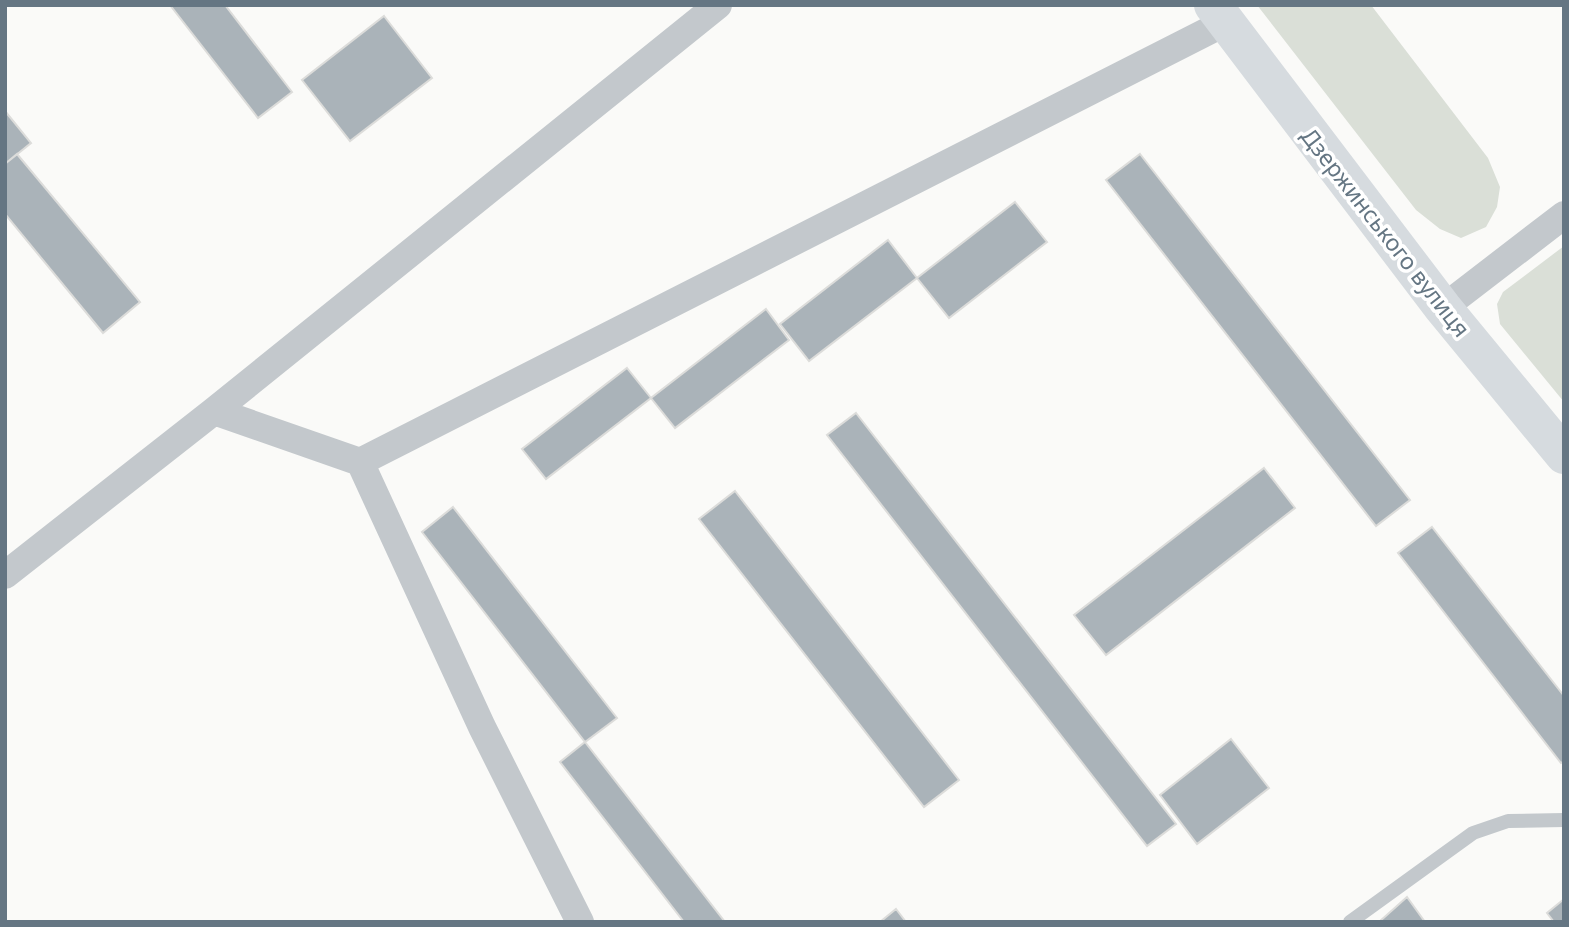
<svg xmlns="http://www.w3.org/2000/svg" width="1569" height="927" viewBox="0 0 1569 927" font-family="'Noto Sans',sans-serif">
<style>
.green{fill:#dadfd7}
.building{fill:#aab3b9;stroke:#dcdcda;stroke-width:2}
.lines{fill:none;stroke-linecap:round;stroke-linejoin:round}
.service{stroke:#c3c8cc;stroke-width:14}
.minor{stroke:#c3c8cc;stroke-width:28}
.secondary{stroke:#d6dbdf;stroke-width:38}
.labels{text-anchor:middle;dominant-baseline:central;stroke-width:7;stroke-linejoin:round;paint-order:stroke}
.street-label{font-size:23px;fill:#657683;stroke:#fff}
</style>
<rect width="100%" height="100%" fill="#fafaf8"/>
<path class="green" d="M1257,5H1371L1488,158L1500,187L1497,207L1486,227L1461,238L1440,229L1416,210Z
M1564,246V402L1500,324L1497,304L1503,292Z"/>
<path class="building" d="M170,5H225L292,92L258,118Z
M384,16L432,78L350,141L302,80Z
M5,111L31,143L5,164Z
M17,154L140,302L103,333L5,214V164Z
M1140,154L1410,500L1376,526L1106,180Z
M1015,202L1047,242L949,318L917,278Z
M888,240L917,278L809,361L780,324Z
M766,309L789,340L675,428L651,398Z
M627,368L651,398L546,479L522,449Z
M856,413L1176,824L1147,846L827,435Z
M1264,468L1295,508L1106,655L1074,615Z
M735,491L959,780L924,807L699,519Z
M453,507L617,718L585,742L422,532Z
M1432,527L1564,696V761L1561,763L1398,553Z
M1231,739L1269,788L1197,844L1160,795Z
M585,742L725,922H684L560,762Z
M1407,897L1425,922H1379Z
M1564,899V922H1554L1547,913Z
M896,909L906,922H880Z"/>
<g class="lines">
<path class="service" d="M1350,922L1473,833L1508,821L1564,820"/>
<path class="minor" d="M1443,308L1564,215
M214,411L360,462L1226,22
M360,462L482,727L580,922
M5,575L214,411L718,5"/>
<path class="secondary" d="M1213,5L1443,308L1564,455"/>
</g>
<g class="labels">
<g class="street-label">
<text transform="translate(1386 232) rotate(52)">Дзержинського вулиця</text>
</g>
</g>
<rect width="1569" height="927" fill="none" stroke="#657683" stroke-width="14"/>
</svg>
